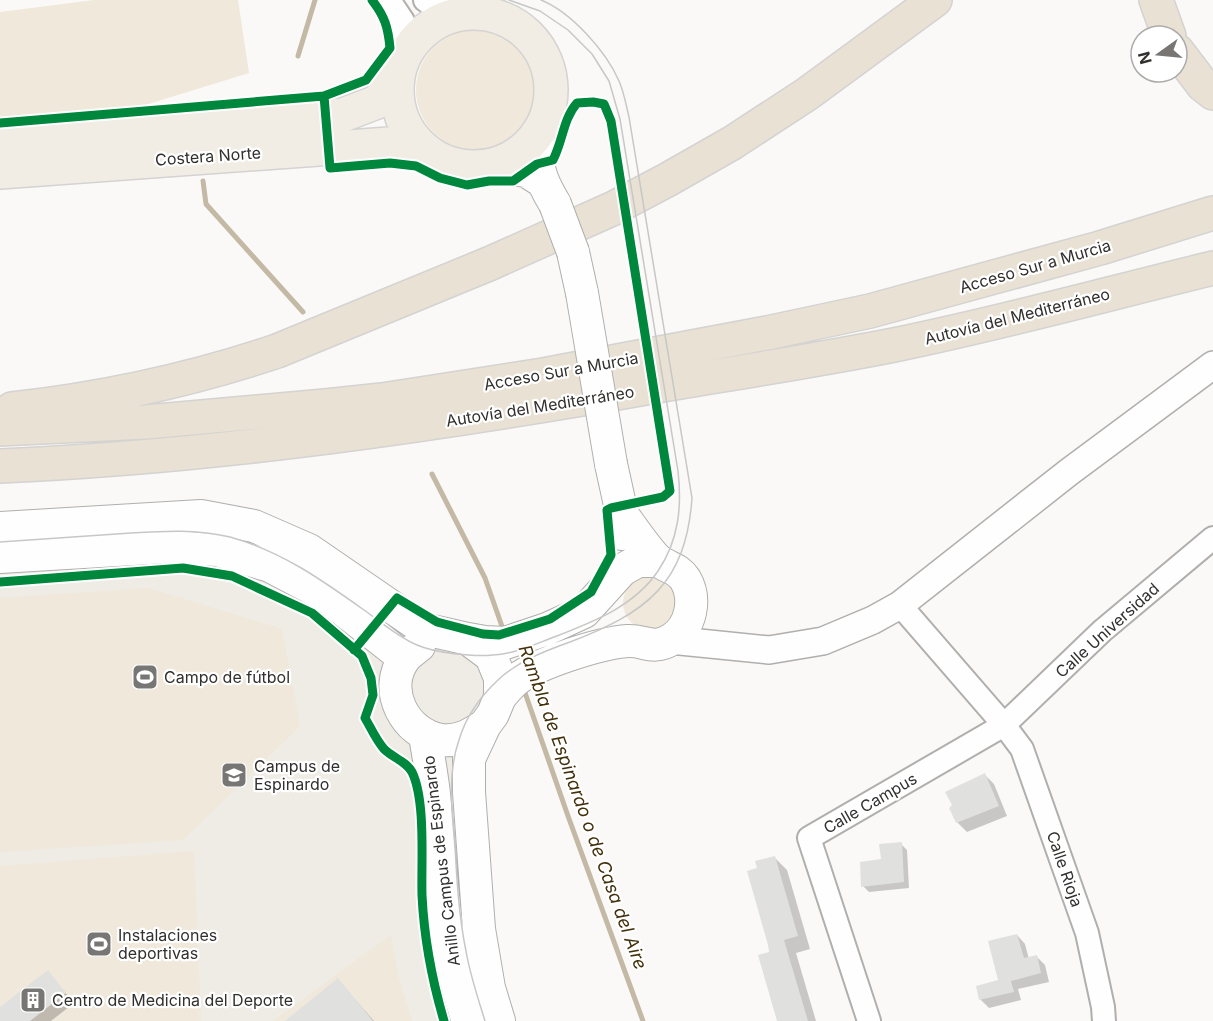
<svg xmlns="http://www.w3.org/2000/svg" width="1213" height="1021" viewBox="0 0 1213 1021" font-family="Inter,sans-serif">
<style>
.built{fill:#efece5}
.green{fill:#efe8db}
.shadow{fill:#0003}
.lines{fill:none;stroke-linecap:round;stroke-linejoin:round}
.stream{stroke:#c3b9a5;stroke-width:5}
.building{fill:#e0e0de}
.minor-casing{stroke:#b0afad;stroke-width:26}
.tertiary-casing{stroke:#b0afad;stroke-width:30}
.secondary-casing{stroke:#b0afad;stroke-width:34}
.primary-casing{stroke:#d4d3d2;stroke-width:36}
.motorway-casing{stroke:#d4d3d2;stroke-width:36}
.minor{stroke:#fefefe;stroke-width:22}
.tertiary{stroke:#fefefe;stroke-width:27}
.secondary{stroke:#fefefe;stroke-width:32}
.primary{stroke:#f1ede5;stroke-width:33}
.motorway{stroke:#e8e1d4;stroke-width:33}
.tram{stroke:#c7c7c7;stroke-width:1.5}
.secondary-bridge-casing{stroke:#b0afad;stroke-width:34;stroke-linecap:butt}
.secondary-bridge{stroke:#fefefe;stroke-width:32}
.cycleway-casing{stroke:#fff;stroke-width:13}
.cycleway{stroke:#00873e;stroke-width:9}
.labels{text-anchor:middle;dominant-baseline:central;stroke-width:4.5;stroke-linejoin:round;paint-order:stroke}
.street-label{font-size:16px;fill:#31302f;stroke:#fff}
.poi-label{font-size:16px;fill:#31302f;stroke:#fff;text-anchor:start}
.water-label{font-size:18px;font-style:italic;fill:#42300a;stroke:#fff}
</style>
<rect width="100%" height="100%" fill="#faf9f7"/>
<path class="built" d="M174,517L309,550L500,678L469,759L499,1021H0V528Z"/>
<path class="green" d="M94,0H238L249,73L142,106L0,117V12Z
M416 90a60 60 0 1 1 120 0a60 60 0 1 1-120 0Z
M623 603a27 27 0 1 1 54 0a27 27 0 1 1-54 0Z
M148,588L282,629L300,726L183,840L0,852V598Z
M194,851L201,1021H0V866Z
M391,935L398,975L412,1021H273Z"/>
<path class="shadow" d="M985,775L994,784L1007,816L967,832L957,822L951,808Z
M901,844L907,850L909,888L869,892L863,886L882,861Z
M774,857L787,870L810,949L796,953L816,1021H779L759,869Z
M1017,935L1025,944L1029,959L1037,957L1045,965L1049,982L1018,989L1021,1000L989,1008L981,1000L978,987L1000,981Z
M48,972L74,1003L51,1021H0V1009Z
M338,980L374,1021H287Z"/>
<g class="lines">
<path class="stream" d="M298,56L315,0
M203,181L206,204L303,312
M432,474L485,578L504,632
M523,687L568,816L643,1021"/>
</g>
<path class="building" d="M985,773L999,806L956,823L949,808L952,805L945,792Z
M902,842L904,882L861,887L860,862L881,859L879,844Z
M775,856L798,936L784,940L808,1021H777L758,955L769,952L768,945L747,871L757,868L755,861Z
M1017,934L1024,958L1037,955L1041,973L1011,981L1014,992L979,1000L976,986L998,980L988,941Z
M48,970L66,993L30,1021H0V1007Z
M338,978L373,1021H285Z"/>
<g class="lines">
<g class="minor-casing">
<path id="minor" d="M389,0L403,21L407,51
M425,0L432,5L459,14
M900,605L1004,725L1022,749L1087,933L1103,1007L1104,1021
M869,1021L809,838L1004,725L1102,631L1213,538"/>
</g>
<g class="tertiary-casing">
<path id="tertiary" d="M670,640L769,650L823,641L873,620L900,605L1069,472L1213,365"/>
</g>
<g class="secondary-casing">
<path id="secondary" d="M538,134C537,167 538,176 555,204
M490,166L526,171L542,181
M573,252L582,293
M611,464L622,514V534
M0,528L201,516L254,526L309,550L424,629L468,639L491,656L500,678V697L493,714L485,725L469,759V792L479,929L489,988L499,1021
M0,557L166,547L217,550L270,566L310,587L342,609L404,658
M468,639L485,642L505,643L547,629L584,612L622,570L638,561H659
M419,646C414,650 408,654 405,658C381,689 405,735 442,740C459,742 472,734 485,725
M500,697C505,691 510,685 516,680C537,663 600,643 628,641C644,640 653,651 672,639C691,627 697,599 685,579C678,568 668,568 659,561C649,553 631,526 622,514
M425,735C428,755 432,775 434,794C442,871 442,947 468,1021"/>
</g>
<g class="primary-casing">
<path id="primary" d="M397 90a77 77 0 1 1 154 0a77 77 0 1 1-154 0Z
M0,139L343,115L377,102L397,77
M0,172L416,142"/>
</g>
<g class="motorway-casing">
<path id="motorway" d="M1156,0L1169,36
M1177,51L1203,85L1213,93
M12,409C102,399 191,380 277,351L491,263L614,208L667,180L732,143L807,94L935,0
M0,429L146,422L325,406L382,400L543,375L767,333L870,311L1100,248L1213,213
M0,466C223,456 443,424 663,385C740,372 818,360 894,345C1002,323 1107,294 1213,268"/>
</g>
<use href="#minor" class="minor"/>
<use href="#tertiary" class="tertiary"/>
<use href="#secondary" class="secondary"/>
<use href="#primary" class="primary"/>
<use href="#motorway" class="motorway"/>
<path class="tram" d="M0,542C44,539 87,536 131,533C164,531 197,529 230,537C281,551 322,580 364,610C381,622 398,637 417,645C435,653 474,657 493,655C513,654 531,646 549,639C590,623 633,608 658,571C679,540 682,506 678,471L620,119L609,81L592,54L568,30L540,11L509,0
M485,1021C478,998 470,975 466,951C459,917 457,882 455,847C452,811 447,774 459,740C466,716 481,696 498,680C518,661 545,651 570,642C646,613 686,584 692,498L629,117C626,105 624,92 619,81C606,51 571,12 541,0"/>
<g class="secondary-bridge-casing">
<path id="secondary-bridge" d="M555,204L573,252
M582,293L611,464"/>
</g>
<use href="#secondary-bridge" class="secondary-bridge"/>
<g class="cycleway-casing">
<path id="cycleway" d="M0,123L324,96
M0,582L183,568L232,576L312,613L362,656L371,678L373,695L365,718C371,728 376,740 384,749C393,758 406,761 412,772C426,801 421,862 422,895C424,938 432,980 444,1021
M354,650L397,598L437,622L483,634L499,635L550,619L591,592L611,555L607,510L611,508L663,497L670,491L611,121L604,104L593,102L577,103C563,119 563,141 553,160L537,164L513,181H489L467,185L440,178L416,166L390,163L330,168L324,96L366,80L390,48C388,27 385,17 372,0"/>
</g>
<use href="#cycleway" class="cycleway"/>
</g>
<defs>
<g id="stadium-square" transform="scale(1.35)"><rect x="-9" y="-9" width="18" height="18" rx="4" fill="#777675" stroke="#fff"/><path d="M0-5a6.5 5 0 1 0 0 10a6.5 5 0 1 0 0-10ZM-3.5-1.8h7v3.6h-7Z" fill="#fff"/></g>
<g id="university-square" transform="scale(1.35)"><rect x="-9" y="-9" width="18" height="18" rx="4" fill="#777675" stroke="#fff"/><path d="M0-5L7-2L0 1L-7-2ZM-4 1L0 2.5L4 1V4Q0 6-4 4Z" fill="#fff"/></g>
<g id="building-square" transform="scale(1.35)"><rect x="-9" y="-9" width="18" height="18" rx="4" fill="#777675" stroke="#fff"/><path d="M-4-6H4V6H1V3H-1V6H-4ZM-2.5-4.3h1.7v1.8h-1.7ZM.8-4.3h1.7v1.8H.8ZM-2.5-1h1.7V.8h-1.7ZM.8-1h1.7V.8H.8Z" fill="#fff"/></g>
</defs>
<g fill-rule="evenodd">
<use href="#stadium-square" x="145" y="677"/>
<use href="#university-square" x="234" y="775"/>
<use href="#stadium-square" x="99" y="944"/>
<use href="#building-square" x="33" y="1000"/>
</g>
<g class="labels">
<g class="street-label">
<text transform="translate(208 156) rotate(-4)">Costera Norte</text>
<text transform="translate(1035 266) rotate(-16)">Acceso Sur a Murcia</text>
<text transform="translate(1017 316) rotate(-14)">Autovía del Mediterráneo</text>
<text transform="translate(561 371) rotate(-10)">Acceso Sur a Murcia</text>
<text transform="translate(540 406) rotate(-9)">Autovía del Mediterráneo</text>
<text transform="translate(1107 630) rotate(-42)">Calle Universidad</text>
<text transform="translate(870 803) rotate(-30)">Calle Campus</text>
<text transform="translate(441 861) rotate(-97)">Anillo Campus de Espinardo</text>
<text transform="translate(1065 869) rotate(71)">Calle Rioja</text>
</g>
<g class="poi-label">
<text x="164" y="677">Campo de fútbol</text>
<text x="254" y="766">Campus de<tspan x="254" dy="18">Espinardo</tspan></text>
<text x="118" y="935">Instalaciones<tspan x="118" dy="18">deportivas</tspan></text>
<text x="52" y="1000">Centro de Medicina del Deporte</text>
</g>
<g class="water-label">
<text transform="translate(583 807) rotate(70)">Rambla de Espinardo o de Casa del Aire</text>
</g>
</g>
<g transform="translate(1159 54) rotate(255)"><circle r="28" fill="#ffffff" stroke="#adacac" stroke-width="1.5"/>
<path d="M0-4.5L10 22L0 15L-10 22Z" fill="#777675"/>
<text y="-9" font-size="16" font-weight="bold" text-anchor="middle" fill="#31302f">N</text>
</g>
</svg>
